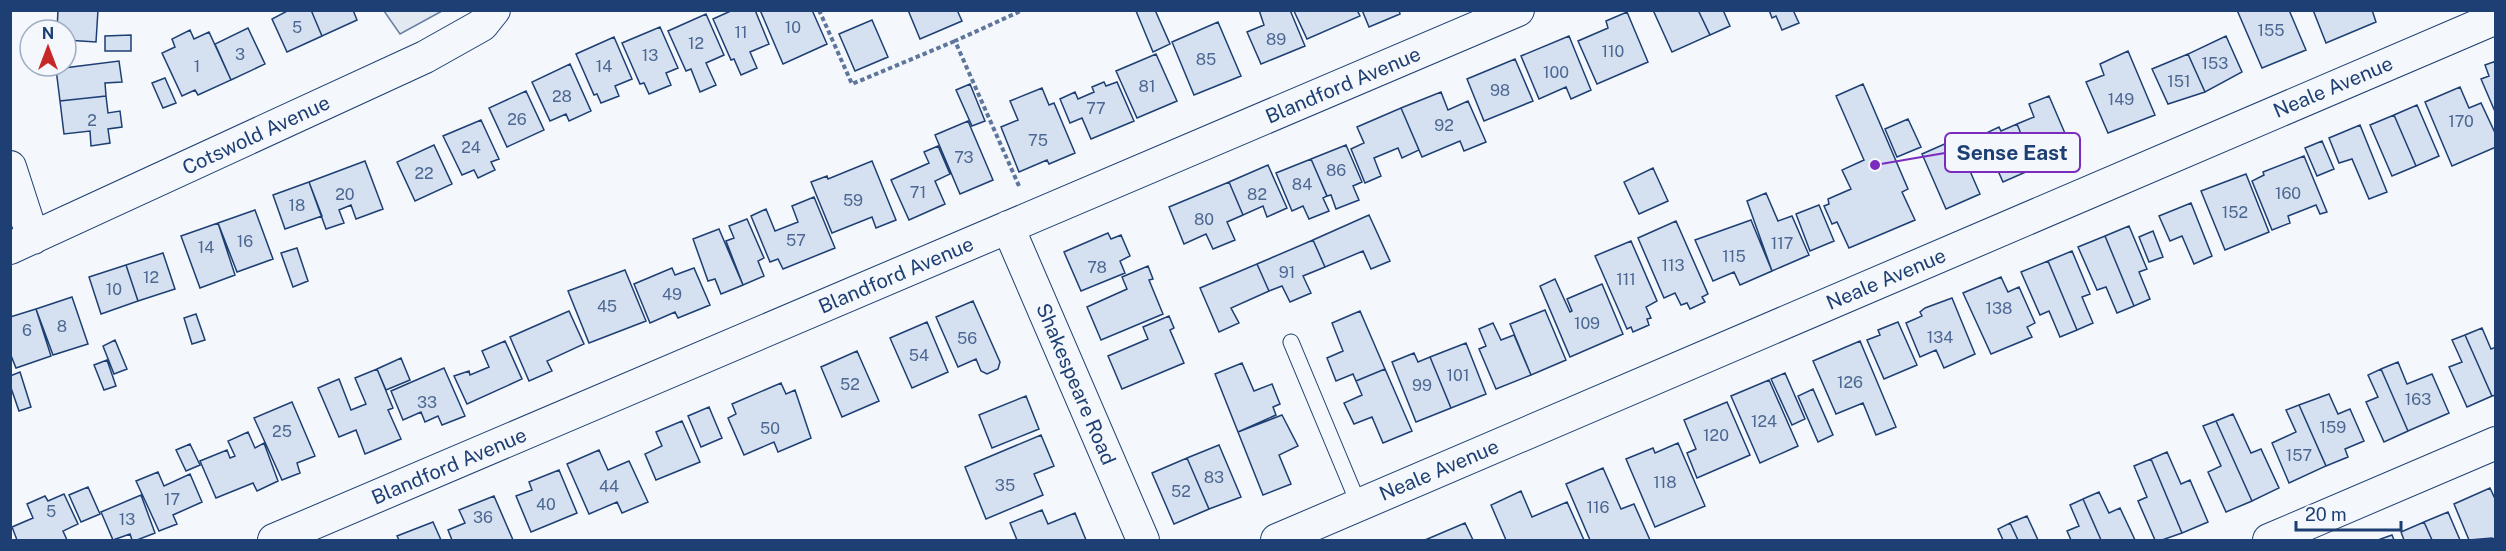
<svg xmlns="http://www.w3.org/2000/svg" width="2506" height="551" viewBox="0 0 2506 551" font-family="'Public Sans',sans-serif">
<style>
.green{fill:#e3e9f0;stroke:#687fa3;stroke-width:1.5}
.building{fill:#d5e0f0;stroke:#1d3f73;stroke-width:1.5}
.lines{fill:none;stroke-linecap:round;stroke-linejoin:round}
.service-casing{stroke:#1d3f73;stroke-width:17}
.minor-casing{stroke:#1d3f73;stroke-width:34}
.path{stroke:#5e769c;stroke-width:4;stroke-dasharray:4.5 3;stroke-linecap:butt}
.service{stroke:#f4f7fb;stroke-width:15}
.minor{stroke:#f4f7fb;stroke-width:32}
.labels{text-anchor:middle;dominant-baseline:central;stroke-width:4.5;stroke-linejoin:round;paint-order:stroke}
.number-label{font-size:16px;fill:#4b6792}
.street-label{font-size:20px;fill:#1d3f73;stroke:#f4f7fb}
.leader{fill:none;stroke:#7b2cbf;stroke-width:2}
.callout-dot{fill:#7b2cbf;stroke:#f4f7fb;stroke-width:2}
.callout{fill:#f4f7fb;stroke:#7b2cbf;stroke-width:2}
.callout-label{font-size:21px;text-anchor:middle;font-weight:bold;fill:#1d3f73}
</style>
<rect width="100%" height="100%" fill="#f4f7fb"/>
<path class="green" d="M384,11H442L400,34Z"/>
<path class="building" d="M58,10H98L96,42L66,40V30H57Z
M289,10H311L322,36L287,52L272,19Z
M311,10H353L357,20L322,36Z
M733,10H755L769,44L750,52L757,68L741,75L734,59L731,60L713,19Z
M760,10H812L827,44L783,64Z
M908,10H957L962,21L920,39Z
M1155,10L1170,44L1153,52L1136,11Z
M1259,10H1290L1305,46L1261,64L1247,32L1264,25Z
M1357,10L1360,16L1307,39L1294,11Z
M1362,10H1399L1400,14L1369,27Z
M1653,10H1698L1710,35L1672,52Z
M1698,10H1723L1730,26L1710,35Z
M1769,10H1793L1799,23L1782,30L1776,16L1772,18Z
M2237,10H2289L2306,50L2262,68Z
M2313,10H2372L2376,22L2326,43Z
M1627,12L1648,62L1597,84L1578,41L1608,28L1606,21Z
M706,14L724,55L706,63L716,85L700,92L691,69L686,71L668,31Z
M872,20L888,57L855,71L839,34Z
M1218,22L1241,76L1194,95L1172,42Z
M660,27L678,68L666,73L671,85L649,94L644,83L640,84L622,43Z
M248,28L265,64L231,80L215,44Z
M190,30L194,39L209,32L231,80L198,95L195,90L182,96L162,53L175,47L172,39Z
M131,35V51H105V36Z
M1569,36L1591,90L1571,99L1566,87L1539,99L1521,56Z
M2226,36L2242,72L2205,92L2188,54Z
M614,37L632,79L615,86L619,96L601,103L597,94L594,95L576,54Z
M2128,51L2155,115L2108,133L2086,82L2104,75L2100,64Z
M1156,54L1177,101L1137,118L1116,71Z
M2188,54L2205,92L2168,104L2152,69Z
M1515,59L1533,101L1484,121L1467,79Z
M119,61L122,82L105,83L106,96L60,101L56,69Z
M2496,61V114L2481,79L2489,76L2485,65Z
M570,64L591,111L569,121L566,114L550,121L532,82Z
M165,78L176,103L163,108L152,83Z
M1104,82L1106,86L1117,82L1134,121L1091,139L1082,118L1070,123L1060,99L1075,92L1078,99L1094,92L1092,87Z
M970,84L985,121L972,126L956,90Z
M1863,84L1908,189L1902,192L1915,220L1849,248L1837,222L1832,224L1824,206L1829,204L1828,199L1851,189L1842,170L1864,160L1836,96Z
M2460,87L2469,108L2481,103L2496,135V147L2452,166L2425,102Z
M1042,88L1049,105L1054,103L1075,153L1049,164L1047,160L1019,172L1001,127L1018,120L1010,101Z
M526,91L544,130L507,147L489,108Z
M1441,92L1448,110L1468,101L1486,142L1464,151L1460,141L1422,157L1401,108Z
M106,96L108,113L120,111L122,127L108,129L110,143L91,146L90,131L64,134L60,101Z
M2049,96L2073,152L2035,168L2017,124L2034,117L2029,104Z
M2417,105L2439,156L2416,166L2394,115Z
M1401,108L1419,150L1402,158L1398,148L1374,158L1381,176L1365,183L1351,149L1364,143L1357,127Z
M2394,115L2416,166L2392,176L2370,125Z
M1908,119L1921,147L1897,157L1885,129Z
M481,120L499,159L491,162L495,170L478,178L474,170L462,175L443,136Z
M968,121L993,180L960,194L935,135Z
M2017,124L2035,168L2003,182L1982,135L1999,127L2001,131Z
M2360,125L2387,192L2369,199L2352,159L2339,163L2329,138Z
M1956,139L1980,194L1946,209L1922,154Z
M2322,141L2334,169L2317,176L2305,148Z
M434,145L452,184L415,201L397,162Z
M1346,145L1362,182L1353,186L1359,200L1336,209L1331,195L1327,196L1311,159Z
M938,146L950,174L935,181L945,204L909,220L891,180L929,163L924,152Z
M2304,156L2327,212L2320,214L2316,205L2288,216L2290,223L2272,230L2252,181L2264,175L2263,172Z
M1311,159L1327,196L1323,198L1329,211L1309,219L1303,206L1292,211L1276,173Z
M365,161L383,209L356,219L351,205L339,210L344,223L326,229L309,182Z
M872,161L896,220L876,228L872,217L832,233L811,182L827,176L828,179Z
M1268,165L1287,208L1267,217L1263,206L1243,215L1229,182Z
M1653,168L1668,201L1639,214L1624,182Z
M2246,174L2269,232L2225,250L2201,191Z
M309,182L322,216L285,229L273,195Z
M1229,182L1243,215L1227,222L1235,240L1213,249L1206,234L1184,244L1169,207Z
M1766,193L1778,221L1792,216L1809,255L1772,271L1747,201Z
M814,197L835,248L783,269L778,259L770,262L751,216L766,209L775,231L798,222L792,206Z
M2191,203L2212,256L2194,264L2182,236L2170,241L2159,216Z
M1819,205L1834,241L1810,251L1796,214Z
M255,210L273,259L237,272L218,223Z
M1369,215L1390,261L1371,269L1363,251L1325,267L1313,240Z
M747,219L764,258L758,261L764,276L743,285L726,241L734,238L729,226Z
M1751,220L1772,271L1740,285L1734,272L1713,281L1695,240Z
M1676,221L1708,294L1702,297L1705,302L1690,309L1687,303L1681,305L1675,293L1664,298L1638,238Z
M218,223L235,275L200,288L181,236Z
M2129,226L2147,269L2139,272L2150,299L2134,306L2105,236Z
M719,229L743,285L721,294L715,279L708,281L693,239Z
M2153,231L2163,257L2149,262L2139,237Z
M1108,233L1111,239L1121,235L1130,256L1120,261L1125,273L1081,291L1064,252Z
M2105,236L2134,306L2117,313L2106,287L2097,290L2078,247Z
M1313,240L1325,267L1303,276L1311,293L1290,302L1282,286L1269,291L1257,264Z
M1631,241L1657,301L1646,307L1651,318L1647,319L1649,325L1633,332L1631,327L1627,329L1595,256Z
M297,248L308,281L293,287L281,253Z
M2072,251L2090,294L2082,297L2093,323L2077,330L2048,261Z
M163,253L175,289L138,301L126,265Z
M2048,261L2077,330L2060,337L2049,311L2040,315L2021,272Z
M1257,264L1269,291L1231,308L1239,323L1219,332L1200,288Z
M126,265L138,301L101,314L89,277Z
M1148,266L1153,279L1149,280L1163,314L1101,340L1087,307L1127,289L1122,277Z
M672,268L675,275L694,268L710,305L678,318L675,312L650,323L634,284Z
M625,270L646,321L589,343L568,291Z
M2001,277L2008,292L2019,287L2035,323L2027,327L2032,337L1991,354L1963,293Z
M1555,279L1570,312L1572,311L1567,299L1602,284L1623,334L1570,357L1540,286Z
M72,297L88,344L53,355L36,309Z
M1952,298L1975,354L1944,368L1936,350L1920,357L1906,323L1922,316L1920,312L1925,308Z
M973,301L1000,362L998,369L987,374L981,371L976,359L958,367L936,317Z
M36,309L51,356L16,368L10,353V317Z
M1545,310L1566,360L1531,375L1510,324Z
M569,311L584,344L547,361L552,371L529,381L510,337Z
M1360,311L1385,369L1356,381L1353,374L1336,381L1327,358L1343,351L1332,323Z
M196,314L205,340L192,344L184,318Z
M1169,316L1174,328L1170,330L1184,363L1122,389L1108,356L1148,339L1143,327Z
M927,322L948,372L912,388L890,338Z
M1898,322L1917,365L1884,379L1867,340L1880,335L1878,330Z
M1493,323L1501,340L1514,335L1531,375L1496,389L1479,349L1486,346L1479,329Z
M2482,328L2491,349L2496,347V395L2492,396L2465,335Z
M2465,335L2492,396L2467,407L2449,367L2462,362L2452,340Z
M115,340L127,369L114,374L103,346Z
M505,341L522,379L467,404L454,376L469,371L470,375L489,367L482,351Z
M1860,341L1896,427L1876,435L1863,403L1836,414L1813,361Z
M1466,343L1486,394L1451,408L1430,357Z
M857,351L879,401L842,417L821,367Z
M1414,353L1418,362L1430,357L1451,408L1416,422L1392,362Z
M401,358L410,380L386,390L377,369Z
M107,360L116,386L104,390L94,365Z
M2398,362L2407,384L2432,374L2449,413L2408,431L2381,369Z
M1242,363L1254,391L1272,384L1280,404L1273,407L1276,415L1238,432L1215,374Z
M444,368L465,416L442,425L438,416L425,422L421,412L403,420L391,391Z
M377,369L393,408L388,410L401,439L365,454L356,430L339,437L318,388L339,379L351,410L366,404L355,378Z
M1385,369L1412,431L1383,443L1372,417L1354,424L1344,403L1362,395L1356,381Z
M2381,369L2408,431L2384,442L2366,402L2378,397L2368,375Z
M20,372L31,407L19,411L10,385V376Z
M1785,373L1805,419L1792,425L1771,379Z
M1769,380L1798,446L1760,463L1731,396Z
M781,383L786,394L795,390L811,438L778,452L774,442L744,455L728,418L736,414L732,404Z
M1813,389L1833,435L1818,442L1798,396Z
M2329,394L2338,414L2350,409L2364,441L2345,449L2348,457L2326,466L2299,405Z
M1026,396L1039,429L992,448L979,415Z
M292,402L315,456L297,463L300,473L282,480L254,418Z
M1727,402L1750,455L1697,478L1687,453L1696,449L1684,420Z
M2299,405L2326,466L2289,483L2272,443L2296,432L2286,410Z
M709,407L722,438L701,447L688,416Z
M2233,414L2251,453L2261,449L2279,488L2252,501L2216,421Z
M1282,415L1298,446L1279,455L1291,484L1263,495L1238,432Z
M682,421L700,462L656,480L645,454L662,446L656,432Z
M2216,421L2252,501L2226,512L2208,472L2221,466L2203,426Z
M248,432L255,448L264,443L278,481L257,491L253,483L216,498L200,461L227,450L230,458L235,456L228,441Z
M1041,435L1054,466L1034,474L1043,495L986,519L965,467Z
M1678,443L1705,506L1655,527L1626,459L1653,448L1655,453Z
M190,444L200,465L186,471L176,450Z
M1219,445L1241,497L1209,509L1187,458Z
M599,450L608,470L629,461L648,502L622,513L617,502L589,514L567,464Z
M2167,452L2181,484L2190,480L2208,522L2182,533L2151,459Z
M1187,458L1209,509L1174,524L1152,473Z
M2151,459L2182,533L2162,540H2155L2138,501L2147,497L2134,466Z
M1603,468L1621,509L1634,504L1650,540H1590L1566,484Z
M559,470L577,513L531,532L516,496L532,490L529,482Z
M158,472L164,486L190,474L202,502L173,515L177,524L159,531L136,481Z
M88,487L100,514L81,522L69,495Z
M2490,488L2496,501V540L2492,538L2469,540L2454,504Z
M1521,491L1532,517L1567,502L1584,540H1506L1491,505Z
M2099,492L2109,513L2120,508L2135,540H2101L2083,499Z
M64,494L78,524L63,531L67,540H17L12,527L33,518L27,504L45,496L48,501Z
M141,495L155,533L137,540H132L130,534L113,540L101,512Z
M494,496L513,540H452L448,530L465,523L459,510Z
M2083,499L2101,540H2071L2067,531L2079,526L2070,505Z
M1042,510L1048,524L1075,513L1086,540H1017L1010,523Z
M2448,512L2460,540H2432L2424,522Z
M2027,516L2038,540H2018L2010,523Z
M433,522L441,540H399L397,536Z
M2424,522L2432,540H2404L2401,532Z
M1465,523L1473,540H1425Z
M2010,523L2018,540H2003L1998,529Z
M2392,535L2394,540H2378Z"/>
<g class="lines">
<g class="service-casing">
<path id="service" d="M1291,342L1359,505"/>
</g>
<g class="minor-casing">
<path id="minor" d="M10,167L33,238
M1008,227L1143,540
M10,248L425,57L482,25L494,10
M274,540L1518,10
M1277,540L2496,18
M2269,540L2496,443"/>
</g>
<path class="path" d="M819,10L852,84L955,41
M1019,186L955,41L1023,10"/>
<use href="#service" class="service"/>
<use href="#minor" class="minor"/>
</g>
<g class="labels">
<g class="number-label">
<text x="297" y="27">5</text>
<text x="793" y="27">10</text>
<text x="2271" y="30">155</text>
<text x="741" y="32">11</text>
<text x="1276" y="39">89</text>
<text x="696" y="43">12</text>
<text x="1613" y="51">110</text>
<text x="240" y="54">3</text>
<text x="650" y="55">13</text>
<text x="1206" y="59">85</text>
<text x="2215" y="63">153</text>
<text x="197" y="66">1</text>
<text x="604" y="66">14</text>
<text x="1556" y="72">100</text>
<text x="2179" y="81">151</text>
<text x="1147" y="86">81</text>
<text x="1500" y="90">98</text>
<text x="562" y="96">28</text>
<text x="2121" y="99">149</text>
<text x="1096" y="108">77</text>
<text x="517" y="119">26</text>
<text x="92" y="120">2</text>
<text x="2461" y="121">170</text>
<text x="1444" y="125">92</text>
<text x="1038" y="140">75</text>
<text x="471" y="147">24</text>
<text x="964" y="157">73</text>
<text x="1336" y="170">86</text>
<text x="424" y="173">22</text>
<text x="1302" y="184">84</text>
<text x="918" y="192">71</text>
<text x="2288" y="193">160</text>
<text x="345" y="194">20</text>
<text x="1257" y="194">82</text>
<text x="853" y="200">59</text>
<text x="297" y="205">18</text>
<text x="2235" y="212">152</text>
<text x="1204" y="219">80</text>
<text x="796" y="240">57</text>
<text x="245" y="241">16</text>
<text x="1782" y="243">117</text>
<text x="206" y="247">14</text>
<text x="1734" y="256">115</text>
<text x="1673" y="265">113</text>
<text x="1097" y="267">78</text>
<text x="1287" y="272">91</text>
<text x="151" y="277">12</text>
<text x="1626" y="279">111</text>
<text x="114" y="289">10</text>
<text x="672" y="294">49</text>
<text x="607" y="306">45</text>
<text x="1999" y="308">138</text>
<text x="1587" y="323">109</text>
<text x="62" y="326">8</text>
<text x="27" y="330">6</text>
<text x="1940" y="337">134</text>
<text x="967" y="338">56</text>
<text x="919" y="355">54</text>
<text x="1458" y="375">101</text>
<text x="1850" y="382">126</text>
<text x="850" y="384">52</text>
<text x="1422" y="385">99</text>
<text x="2418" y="399">163</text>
<text x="427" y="402">33</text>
<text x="1764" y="421">124</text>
<text x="2333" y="427">159</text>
<text x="770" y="428">50</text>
<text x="282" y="431">25</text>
<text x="1716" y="435">120</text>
<text x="2299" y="455">157</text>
<text x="1214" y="477">83</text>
<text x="1665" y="482">118</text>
<text x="1005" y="485">35</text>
<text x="609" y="486">44</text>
<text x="1181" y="491">52</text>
<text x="172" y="499">17</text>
<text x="546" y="504">40</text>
<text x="1598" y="507">116</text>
<text x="51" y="511">5</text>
<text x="483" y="517">36</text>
<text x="127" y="519">13</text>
</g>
<g class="street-label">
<text transform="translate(1343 85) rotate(-23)">Blandford Avenue</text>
<text transform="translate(2333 87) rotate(-23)">Neale Avenue</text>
<text transform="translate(256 135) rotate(-25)">Cotswold Avenue</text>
<text transform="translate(896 275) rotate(-23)">Blandford Avenue</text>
<text transform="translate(1886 279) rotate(-23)">Neale Avenue</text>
<text transform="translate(1076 384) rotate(67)">Shakespeare Road</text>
<text transform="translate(449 466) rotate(-23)">Blandford Avenue</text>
<text transform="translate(1439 470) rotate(-23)">Neale Avenue</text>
</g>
</g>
<path class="leader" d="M1875 165L1945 153"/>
<circle class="callout-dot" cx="1875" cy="165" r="6"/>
<rect class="callout" x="1945" y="133" width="135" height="39" rx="6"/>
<g class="callout-label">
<text x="2012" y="160">Sense East</text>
</g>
<rect width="2506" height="551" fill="none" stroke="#1d3f73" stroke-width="24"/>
<g transform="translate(48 48)"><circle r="28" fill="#f4f7fb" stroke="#9eadc5" stroke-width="1.5"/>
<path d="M0-4.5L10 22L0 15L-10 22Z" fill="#c62828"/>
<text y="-9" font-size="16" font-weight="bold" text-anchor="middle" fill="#1d3f73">N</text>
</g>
<path d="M2296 521v9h105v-9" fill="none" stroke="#1d3f73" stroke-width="3"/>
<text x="2305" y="521" font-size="18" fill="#1d3f73" stroke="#f4f7fb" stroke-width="4.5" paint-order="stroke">20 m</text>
</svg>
